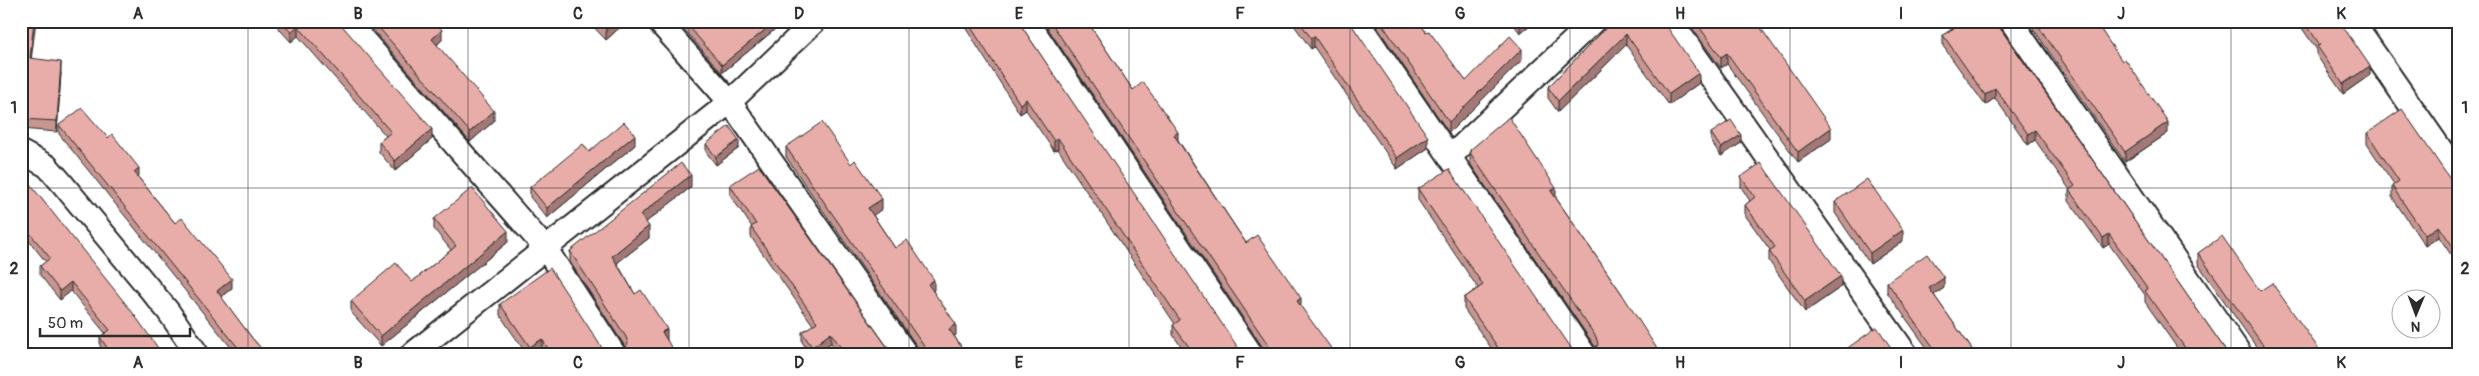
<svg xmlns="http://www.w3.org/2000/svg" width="2479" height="376" viewBox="0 0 2479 376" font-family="Pangolin,sans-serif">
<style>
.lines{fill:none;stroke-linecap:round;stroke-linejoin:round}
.minor-casing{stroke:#2b2b2b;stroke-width:26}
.minor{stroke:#fff;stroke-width:22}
.wall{fill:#c89590;stroke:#2b2b2b}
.shaded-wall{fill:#a27976;stroke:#2b2b2b}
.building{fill:#e8ada8;stroke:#2b2b2b}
.grid{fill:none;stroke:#2b2b2b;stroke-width:1;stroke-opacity:0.55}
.neatline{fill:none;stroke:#2b2b2b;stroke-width:2}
.grid-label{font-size:16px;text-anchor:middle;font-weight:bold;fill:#2b2b2b}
</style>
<rect width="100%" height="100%" fill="#fff"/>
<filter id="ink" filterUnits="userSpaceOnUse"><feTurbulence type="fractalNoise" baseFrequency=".02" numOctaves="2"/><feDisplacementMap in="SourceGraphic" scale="10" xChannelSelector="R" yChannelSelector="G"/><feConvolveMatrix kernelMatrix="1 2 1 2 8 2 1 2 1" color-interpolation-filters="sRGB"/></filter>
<g filter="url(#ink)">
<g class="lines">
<g class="minor-casing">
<path id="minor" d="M347,21L546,249L615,355
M658,21L730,102L907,355
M1027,21L1252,355
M1357,21L1585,355
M1671,21L1907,355
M2011,21L2241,355
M2352,21L2458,174
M21,152L47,166L61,182L168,311L198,355
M1451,156L1594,21
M411,355L730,102L815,21"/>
</g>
<use href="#minor" class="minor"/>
</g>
<path class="wall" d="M21,21L31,58L61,73L57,132L21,129Z
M272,21H338L432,139L395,171L379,152V142L386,136L298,36L291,42Z
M365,21H435L442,40L437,45L494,121L470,142Z
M588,21H627L606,40Z
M677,21H710L717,29L727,21H785L722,73Z
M963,21H1018L1241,355H1187L1173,335V325L1175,324L1058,149L1054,151L1026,110L1020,114L963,24Z
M1043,21H1087L1133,90L1178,140L1246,243L1301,308L1333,355H1268Z
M1291,21H1349L1428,148L1397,169L1314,47L1311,49Z
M1373,21H1418L1426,32L1466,81L1522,60L1449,133Z
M1511,21H1535L1520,33Z
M1613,21L1699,83L1669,105L1626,45L1558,112L1548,98V87Z
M1687,21H1756L1831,139L1798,162L1727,64L1721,68Z
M1950,21H1995L2229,355H2182L2145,302V295L2109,244L2103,248L2069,201V190H2070L2035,140L2028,145L1995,98L1985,105L1943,46V35L1955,27Z
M2028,21H2095L2168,133L2125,162Z
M2297,21H2339L2370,75L2343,94L2317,56V50Z
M59,125L139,176L138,177L175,223L232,288L221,297L252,338L267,355H237L59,134Z
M1711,133L1741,143L1721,156L1711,141Z
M2367,133L2458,191V265L2439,237L2425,246L2392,197V186L2394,184L2367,144Z
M706,144L739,148L716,165L706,152Z
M635,145L547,218L530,197V187L589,152Z
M786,147L882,209L873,215L895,248L934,290L933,291L956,335L954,336L967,355H923L786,157Z
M1470,150L1556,198L1622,294L1596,348L1471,165L1470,161Z
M21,173L163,355H106L100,346V337L105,333L71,291L60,300L40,275V266L46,262L21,231Z
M1741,177L1841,287L1805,312L1769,261V251L1770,250L1745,215V205L1750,201L1741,187Z
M730,185L893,355H840L831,343L814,355H811L802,342V332L813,325L751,237V227H752L730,195Z
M691,187L646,222L649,238L617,263L635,294L667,329L623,354L626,348L570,262V251Z
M1418,189L1574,352L1581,355H1496L1464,309V298L1478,288L1418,200Z
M1835,202L1903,241L1870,264L1835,213Z
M434,219L508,242L381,346L351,312V301L412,282L451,250L434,229Z
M2198,253L2260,291L2323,355H2262L2198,264Z
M1887,282L1944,288L1934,295L1976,355H1932L1887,292Z
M500,304L604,351L611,355H545L542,350L536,355H527L500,315Z"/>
<path class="shaded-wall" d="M34,21H36L30,69V58Z
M616,21H627L606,40V30Z
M776,21H785L722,73V65Z
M1521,21H1535L1520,33V22Z
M298,26V36L291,42V32Z
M442,30V40L432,49V39Z
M1626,34V45L1558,112V101Z
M1314,36V47L1311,49V38Z
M1522,49V60L1449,133V122Z
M1727,53V64L1721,68V57Z
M61,62V73L57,132V121Z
M2370,66V75L2343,94V84Z
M1699,73V83L1669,105V94Z
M1995,88V98L1985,105V95Z
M1026,99V110L1020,114V104Z
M494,111V121L470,142V132Z
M2168,122V133L2125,162V152Z
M1831,128V139L1798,162V152Z
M432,129V139L395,171V161Z
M2035,130V140L2028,145V134Z
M1178,132V143L1174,135Z
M635,135V145L547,218V208Z
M1741,135V143L1721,156V148Z
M1428,137V148L1397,169V158Z
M1058,138V149L1054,151V141Z
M739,140V148L716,165V157Z
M139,168V176L134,181V172Z
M691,175V187L640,227V215Z
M1556,188V199L1551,191Z
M882,199V209L868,219V208Z
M649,226V238L612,267V256Z
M2439,226V237L2425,246V235Z
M1903,230V241L1870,264V253Z
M508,231V242L381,346V336Z
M2109,234V244L2103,248V238Z
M1841,276V287L1805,312V301Z
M1944,278V288L1929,298V288Z
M232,279V288L217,300V291Z
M934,280V290L928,294V284Z
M71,282V291L60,300V291Z
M1301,298V309L1297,301Z
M956,324V335L949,339V329Z
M667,329V341L662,332Z
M831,333V343L814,355H812V347Z
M542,339V350L536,355H530V347Z"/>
<path class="building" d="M21,21H34L30,58L61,62L57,121L21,119Z
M281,21H338L432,129L395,161L379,142L391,132L298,26L291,32Z
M373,21H435L442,30L432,39L494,111L470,132Z
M597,21H616L606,30Z
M684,21H710L717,29L727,21H776L722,65Z
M967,21H1018L1241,352L1237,355H1195L1173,325L1180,320L1058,138L1054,141L1026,99L1020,104Z
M1050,21H1087L1133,90L1143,82L1178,132L1174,135L1246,243L1257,235L1301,298L1297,301L1333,351L1328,355H1275Z
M1299,21H1349L1428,137L1397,158L1314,36L1311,38Z
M1380,21H1418L1426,32L1429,31L1466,81L1510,36L1522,49L1449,122Z
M1613,21H1663L1699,73L1669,94L1626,34L1558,101L1548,87Z
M1695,21H1756L1831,128L1798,152L1727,53L1721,57Z
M1958,21H1995L2229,355H2190L2145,291L2148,289L2109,234L2103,238L2069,190L2075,186L2035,130L2028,134L1995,88L1985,95L1943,35L1960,24Z
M2035,21H2095L2122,61L2125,59L2168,122L2125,152Z
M2304,21H2339L2370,66L2343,84L2317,46L2320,45Z
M82,108L108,138L112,134L139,168L134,172L175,223L182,218L232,279L217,291L252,338L267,355H244L59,125Z
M2402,109L2458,191V254L2439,226L2425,235L2392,186L2399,181L2367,133Z
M1509,117L1556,188L1551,191L1622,294L1661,355H1592L1598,344L1596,337L1471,154L1470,150Z
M1731,120L1741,135L1721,148L1711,133Z
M624,122L635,135L547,208L530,187L583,144L589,152Z
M822,122L851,164L855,160L882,199L868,208L895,248L907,240L934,280L928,284L956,324L949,329L967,355H930L786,147Z
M729,126L739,140L716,157L706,144Z
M681,163L691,175L640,215L649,226L612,256L635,294L641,290L667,329L662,332L676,355H621L623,354L628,343L626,337L570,251Z
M1761,163L1841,276L1805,301L1769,251L1775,247L1745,205L1755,197L1741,177Z
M759,166L893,355H846L831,333L812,347L802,332L817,322L751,227L756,224L730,185Z
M1449,169L1574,352L1581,355H1503L1464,298L1483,285L1418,189Z
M21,173L133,313L163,355H112L100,337L110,330L71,282L60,291L40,266L50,258L21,222Z
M1867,179L1903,230L1870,253L1835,202Z
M472,188L508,231L381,336L351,301L396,263L412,282L456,246L434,219Z
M2222,236L2260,291L2272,283L2323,355H2270L2198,253Z
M1927,254L1944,278L1929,288L1976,355H1939L1887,282Z
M550,268L604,351L611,355H552L542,339L530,347L500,304Z
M1877,327L1896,355H1844L1842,352Z"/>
</g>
<path class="grid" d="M248,21V355M468,21V355M689,21V355M909,21V355M1129,21V355M1350,21V355M1570,21V355M1790,21V355M2011,21V355M2231,21V355M21,188H2458"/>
<rect width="2479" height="376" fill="none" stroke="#fff" stroke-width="55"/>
<g transform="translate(2416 314) rotate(181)"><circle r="24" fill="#ffffff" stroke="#aaaaaa"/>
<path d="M0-4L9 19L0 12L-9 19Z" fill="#2b2b2b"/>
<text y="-8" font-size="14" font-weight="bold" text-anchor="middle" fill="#2b2b2b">N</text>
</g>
<path d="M40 328v8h150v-8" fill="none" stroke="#2b2b2b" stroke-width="2.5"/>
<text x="48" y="328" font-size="15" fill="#2b2b2b" stroke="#ffffff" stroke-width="4" paint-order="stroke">50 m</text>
<rect x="28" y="28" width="2424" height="320" class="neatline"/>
<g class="grid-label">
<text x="138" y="19">A</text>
<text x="358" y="19">B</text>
<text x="578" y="19">C</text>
<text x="799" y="19">D</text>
<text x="1019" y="19">E</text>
<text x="1240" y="19">F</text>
<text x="1460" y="19">G</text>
<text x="1680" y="19">H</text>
<text x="1901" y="19">I</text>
<text x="2121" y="19">J</text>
<text x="2341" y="19">K</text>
<text x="14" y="113">1</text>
<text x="2465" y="113">1</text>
<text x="14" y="274">2</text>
<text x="2465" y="274">2</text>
<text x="138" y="368">A</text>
<text x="358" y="368">B</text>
<text x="578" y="368">C</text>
<text x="799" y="368">D</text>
<text x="1019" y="368">E</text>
<text x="1240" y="368">F</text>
<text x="1460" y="368">G</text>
<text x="1680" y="368">H</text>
<text x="1901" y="368">I</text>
<text x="2121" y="368">J</text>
<text x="2341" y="368">K</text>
</g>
</svg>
